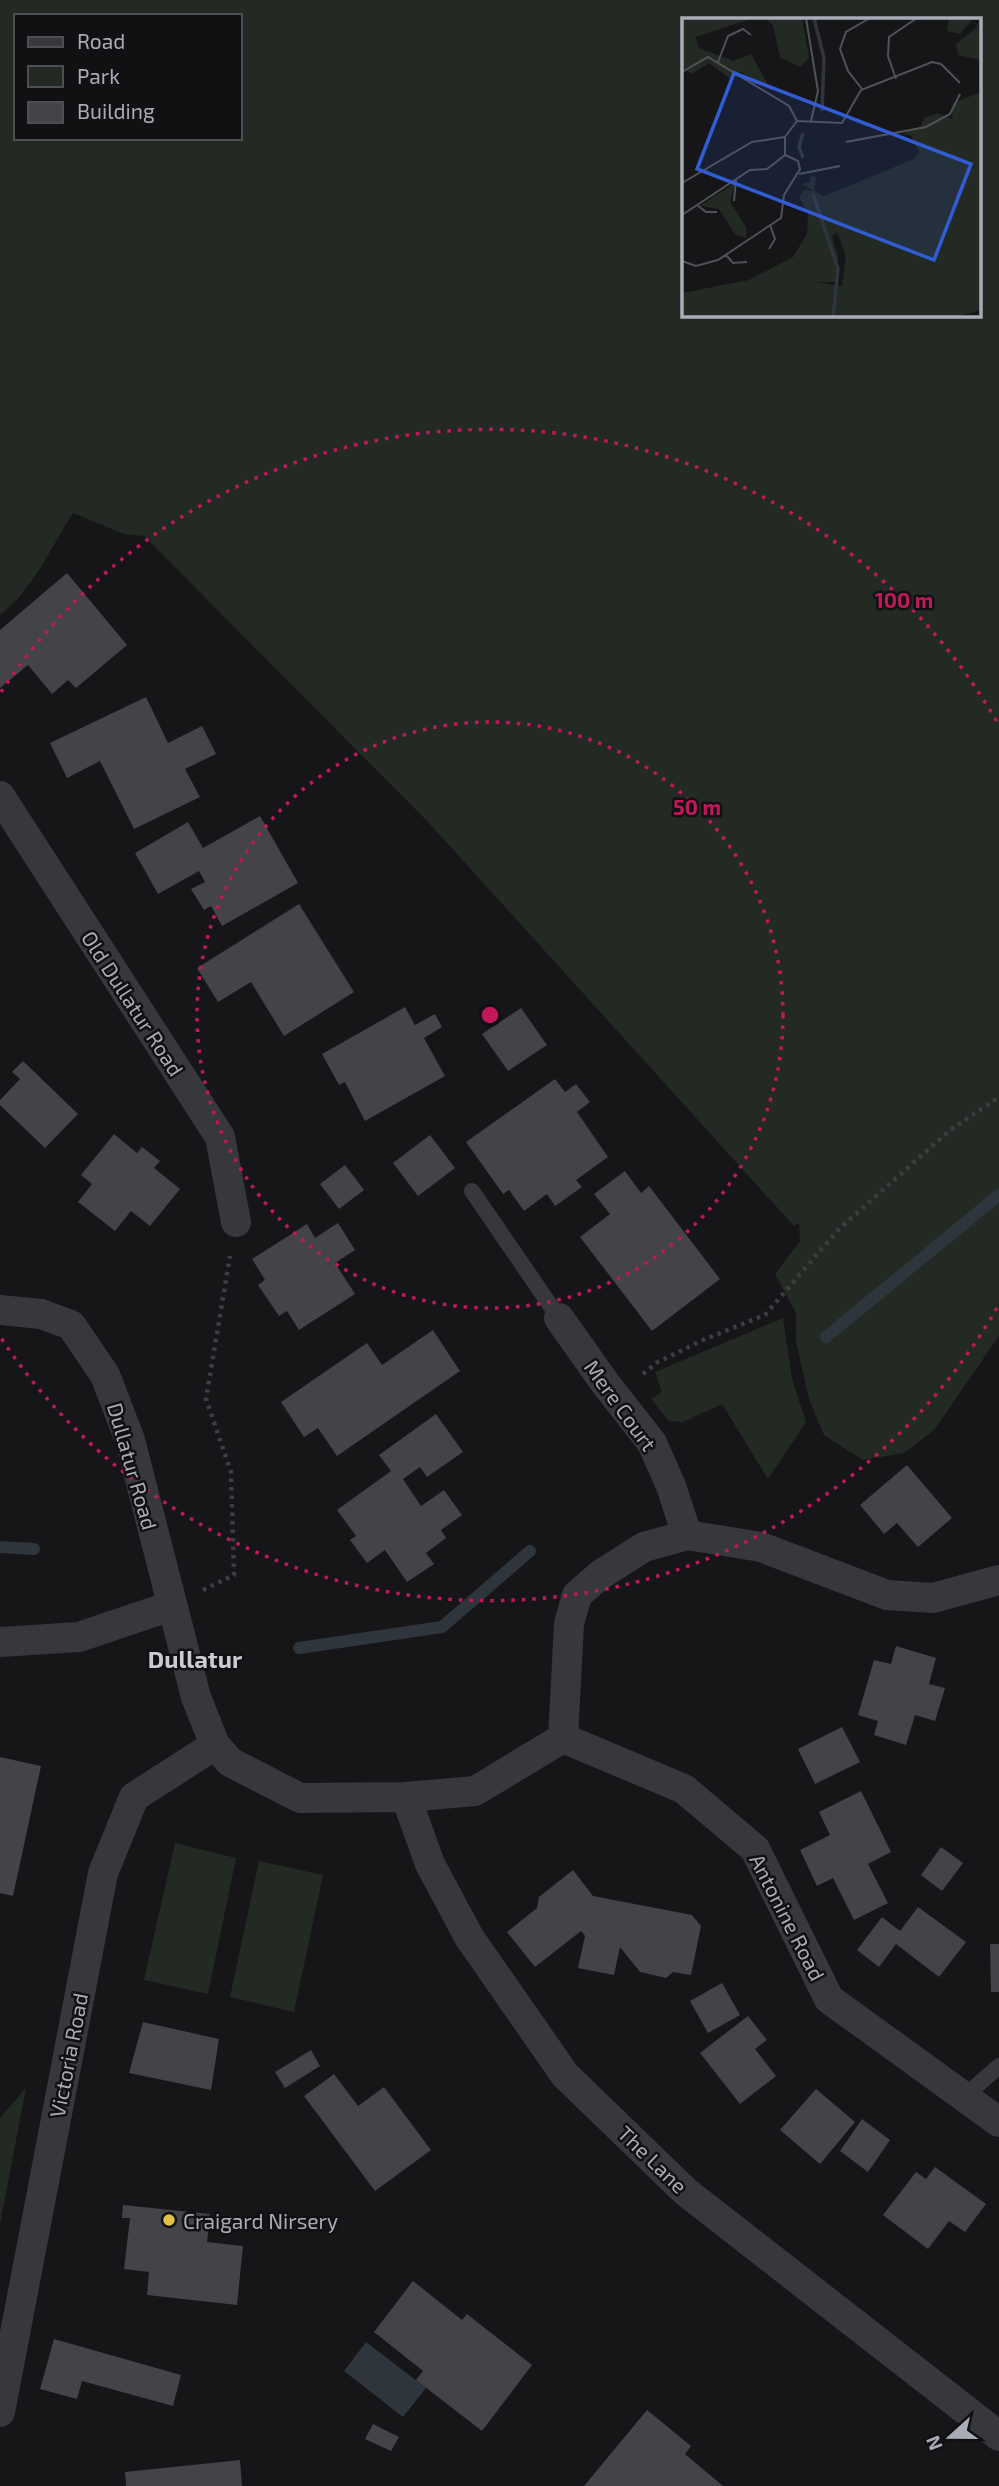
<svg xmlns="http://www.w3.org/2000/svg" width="999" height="2486" viewBox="0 0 999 2486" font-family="'Exo 2',sans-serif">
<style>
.green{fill:#232a24;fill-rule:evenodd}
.water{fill:#2f353d}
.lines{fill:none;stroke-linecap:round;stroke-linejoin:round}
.stream{stroke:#2f353d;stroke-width:12}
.building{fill:#434348}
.path{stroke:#3d3e43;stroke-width:4.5;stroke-dasharray:3.5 5;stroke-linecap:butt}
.lane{stroke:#37383c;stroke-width:16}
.street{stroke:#37383c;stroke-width:30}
.ring{fill:none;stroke:#c2185b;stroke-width:3.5;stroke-dasharray:3.5 7}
.poi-dot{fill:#e2c144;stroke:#111113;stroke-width:2.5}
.labels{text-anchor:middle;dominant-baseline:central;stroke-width:5;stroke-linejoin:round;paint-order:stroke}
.street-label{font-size:21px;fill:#a9acb7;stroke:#111113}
.poi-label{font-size:21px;fill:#a9acb7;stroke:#111113;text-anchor:start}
.quarter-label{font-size:24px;font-weight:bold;fill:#cacbd3;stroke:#111113}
.inset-river{fill:none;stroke:#2f353d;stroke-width:3.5}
.inset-road{fill:none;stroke:#515258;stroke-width:2}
.view{fill:#325cd3;fill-opacity:0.15;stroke:#325cd3;stroke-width:3.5}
.inset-edge{fill:none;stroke:#a9acb7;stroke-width:3.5}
.centre{fill:#c2185b;stroke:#111113;stroke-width:3.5}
.ring-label{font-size:21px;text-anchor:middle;font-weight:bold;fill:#c2185b;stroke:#111113;stroke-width:5;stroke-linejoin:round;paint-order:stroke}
</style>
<rect width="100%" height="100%" fill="#161618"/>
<path class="green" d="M0,0H999V1336L934,1430L904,1453L863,1460L824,1435L809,1399L796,1341V1313L775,1274L800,1241L799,1223L794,1226L429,823L144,536L124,534L73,513C51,547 33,590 0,615ZM16,16H240V138H16ZM684,19H980V315H684Z
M783,1318L792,1379L806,1422L768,1479L722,1404L683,1422L669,1421L651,1399L662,1392L655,1372Z
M175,1843L236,1858L208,1994L144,1980Z
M259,1861L323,1875L294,2012L230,1997Z
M26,2088L0,2224V2118Z"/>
<path class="water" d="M366,2342L426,2388L403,2417L344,2371Z"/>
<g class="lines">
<path class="stream" d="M826,1337L999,1195
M0,1547L34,1549
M299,1648L442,1627L530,1551"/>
</g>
<path class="building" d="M67,573L127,645L76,688L68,680L52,694L28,665L0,688V630Z
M146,697L168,743L202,726L216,754L185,769L200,797L134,829L100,761L67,778L50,743Z
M260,816L298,883L222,926L211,906L204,910L191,889L205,882L199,871L158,894L135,853L188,822L203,848Z
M299,904L354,992L284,1036L251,982L218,1002L197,968Z
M405,1007L415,1025L435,1014L442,1027L424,1038L445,1076L365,1121L345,1082L339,1085L322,1054Z
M521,1008L547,1045L508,1071L482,1034Z
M23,1061L78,1114L45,1148L0,1105V1100L20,1079L12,1072Z
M555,1079L565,1092L576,1084L590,1102L577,1112L608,1157L576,1180L582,1187L555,1206L547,1194L524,1211L509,1190L503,1194L466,1142Z
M114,1134L137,1153L142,1147L160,1161L154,1168L180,1189L150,1226L131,1211L115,1231L78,1202L92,1184L81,1175Z
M430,1135L455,1168L418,1196L393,1163Z
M345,1165L364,1190L339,1209L320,1184Z
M625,1171L641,1193L649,1186L720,1279L652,1331L580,1237L610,1214L594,1194Z
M338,1223L355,1250L335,1263L355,1294L299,1330L287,1311L279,1316L258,1285L265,1280L252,1259L307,1224L315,1238Z
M433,1330L460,1371L337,1456L318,1428L304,1437L281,1402L367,1343L382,1365Z
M436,1414L463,1452L427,1477L420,1467L403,1479L421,1506L444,1490L462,1515L441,1530L446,1538L426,1553L434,1564L407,1582L385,1550L367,1563L350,1540L356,1536L337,1510L391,1471L379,1455Z
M907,1465L952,1518L918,1547L897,1523L884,1534L860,1505Z
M896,1646L936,1658L929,1684L945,1688L935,1721L915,1715L906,1745L874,1735L878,1721L858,1715L874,1660L891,1664Z
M842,1727L860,1762L815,1784L798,1749Z
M0,1757L41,1766L13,1896L0,1893Z
M861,1791L891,1852L868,1864L888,1903L854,1920L833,1878L817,1886L800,1850L830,1835L819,1812Z
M941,1847L963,1863L942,1891L921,1875Z
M573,1870L593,1896L692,1915L701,1926L691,1975L673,1972L666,1978L640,1972L620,1947L614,1975L578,1968L585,1936L581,1931L535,1967L507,1932L537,1908L539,1897Z
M918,1907L966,1942L939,1977L896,1944L879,1967L857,1950L882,1917L900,1931Z
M990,1944H999V1992H991Z
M722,1983L740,2015L708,2033L690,2001Z
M748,2016L767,2040L755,2049L776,2076L740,2104L700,2053Z
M143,2022L219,2039L211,2090L129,2073Z
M311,2050L320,2066L285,2088L275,2072Z
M334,2074L358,2106L384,2087L431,2150L375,2191L304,2096Z
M816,2089L855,2122L820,2164L780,2130Z
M862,2119L890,2140L868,2172L840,2151Z
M935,2167L986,2204L965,2232L949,2221L928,2249L883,2215L916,2172L926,2179Z
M123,2205L210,2214L207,2242L243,2246L237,2305L147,2295L149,2272L124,2269L130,2218H122Z
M413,2281L462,2320L467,2314L532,2365L482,2431L416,2380L423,2371L374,2332Z
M54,2339L181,2375L173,2406L82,2381L77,2399L40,2389Z
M647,2410L691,2446L685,2454L723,2486H584Z
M373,2424L399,2437L391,2451L365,2439Z
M240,2460L242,2486H126L125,2472Z"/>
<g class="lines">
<path class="path" d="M643,1374L656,1363L703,1340L765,1315L838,1230L949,1131L999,1097
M203,1590L234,1575L231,1472L206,1399L230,1256"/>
<path class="lane" d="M472,1191L559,1318
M964,2097L999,2066"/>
<path class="street" d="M0,796L220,1137L236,1222
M0,1310L41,1314L71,1325L105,1375L130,1440L196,1697L215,1745L230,1762L300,1798L406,1797L475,1791L563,1738
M559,1318L605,1383L652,1443L671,1486L687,1535
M0,1642L79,1637L171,1606
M563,1738L684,1789L755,1849L829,1999L999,2122
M563,1738L569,1624L577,1595L600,1575L644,1547L687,1535L761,1547L887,1595L933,1598L999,1580
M406,1797L430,1864L469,1937L565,2075L686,2192L999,2436
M0,2412L103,1873L134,1797L215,1745"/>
</g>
<g class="ring">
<circle cx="490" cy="1015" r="293"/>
<path d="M997 1308A586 586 0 0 1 1 1338M1 692A586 586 0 0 1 997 722"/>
</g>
<circle class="poi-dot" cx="169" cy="2220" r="7"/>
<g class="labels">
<g class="street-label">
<text transform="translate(133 1003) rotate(57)">Old Dullatur Road</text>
<text transform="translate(621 1405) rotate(54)">Mere Court</text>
<text transform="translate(133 1466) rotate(74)">Dullatur Road</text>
<text transform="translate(788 1917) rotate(63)">Antonine Road</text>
<text transform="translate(68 2055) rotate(-79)">Victoria Road</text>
<text transform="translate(653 2159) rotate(44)">The Lane</text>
</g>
<g class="poi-label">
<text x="183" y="2220">Craigard Nirsery</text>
</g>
<g class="quarter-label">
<text x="195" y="1658">Dullatur</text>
</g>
</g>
<g transform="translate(682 18)">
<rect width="299" height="299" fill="#161618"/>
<path d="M0,0H72L13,19L17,30L51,43L69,36L89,72L59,54L47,60L27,45L10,56L0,50ZM82,0H120L127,40L118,49L98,39L91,7ZM267,0H292L278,16L265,13ZM299,0V42L276,37L274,26L292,12ZM299,74V292L269,300L0,299V275L67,262L111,239L125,216L126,195L117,179L122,172L132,173L120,166L128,164L129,158L134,159L132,173L142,178L232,141L237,134L229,118L222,116L225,112L239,109L242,100L256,95L270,101L271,85ZM155,214L164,238L160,268L132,264H154L156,239L150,218ZM53,165L48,184L64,209V220L53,216L37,191L18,188Z" fill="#232a24" fill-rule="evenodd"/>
<path class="inset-river" d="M132,0L142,40L140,93M121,115L117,129L121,140M131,176L156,251L151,300"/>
<path class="inset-road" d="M124,0L136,73L129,103M36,44L46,18L61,11L69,17M0,54L26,39L107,88L115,103M214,61L206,38L207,19L235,0M180,71L166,53L158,31L164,14L188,0M115,103L160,105L179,72L250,44L259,46L278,65M164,124L244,109L268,96L278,76M103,137V119L115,103M117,156L158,148M0,165L70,124L103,119M52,183L54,162M15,187L24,194H35M0,197L68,152L85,151L103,137M87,231L93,221L88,207M44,237L51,245L65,244M0,243L14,248L36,242L99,200L102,177L118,151L116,143L103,137"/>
<path class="view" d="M52,55L289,146L252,242L15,151Z"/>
<rect width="299" height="299" class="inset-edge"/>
</g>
<circle cx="490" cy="1015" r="10" class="centre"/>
<g class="ring-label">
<text x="904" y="608">100 m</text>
<text x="697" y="815">50 m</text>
</g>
<rect x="14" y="14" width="228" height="126" fill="#111113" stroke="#4e4f55" stroke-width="2"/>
<rect x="28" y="37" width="35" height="10" fill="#37383c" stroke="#4e4f55" stroke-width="2"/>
<text x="77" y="49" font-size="21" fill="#a9acb7">Road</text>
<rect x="28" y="66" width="35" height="21" fill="#232a24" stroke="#4e4f55" stroke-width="2"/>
<text x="77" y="84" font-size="21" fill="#a9acb7">Park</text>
<rect x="28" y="102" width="35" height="21" fill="#434348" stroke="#4e4f55" stroke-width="2"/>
<text x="77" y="119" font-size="21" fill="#a9acb7">Building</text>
<g transform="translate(950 2437) rotate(249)" stroke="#111113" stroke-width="5" paint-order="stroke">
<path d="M0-5L12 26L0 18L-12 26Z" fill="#a9acb7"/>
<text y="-10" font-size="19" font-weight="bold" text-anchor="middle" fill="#a9acb7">N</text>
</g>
</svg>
